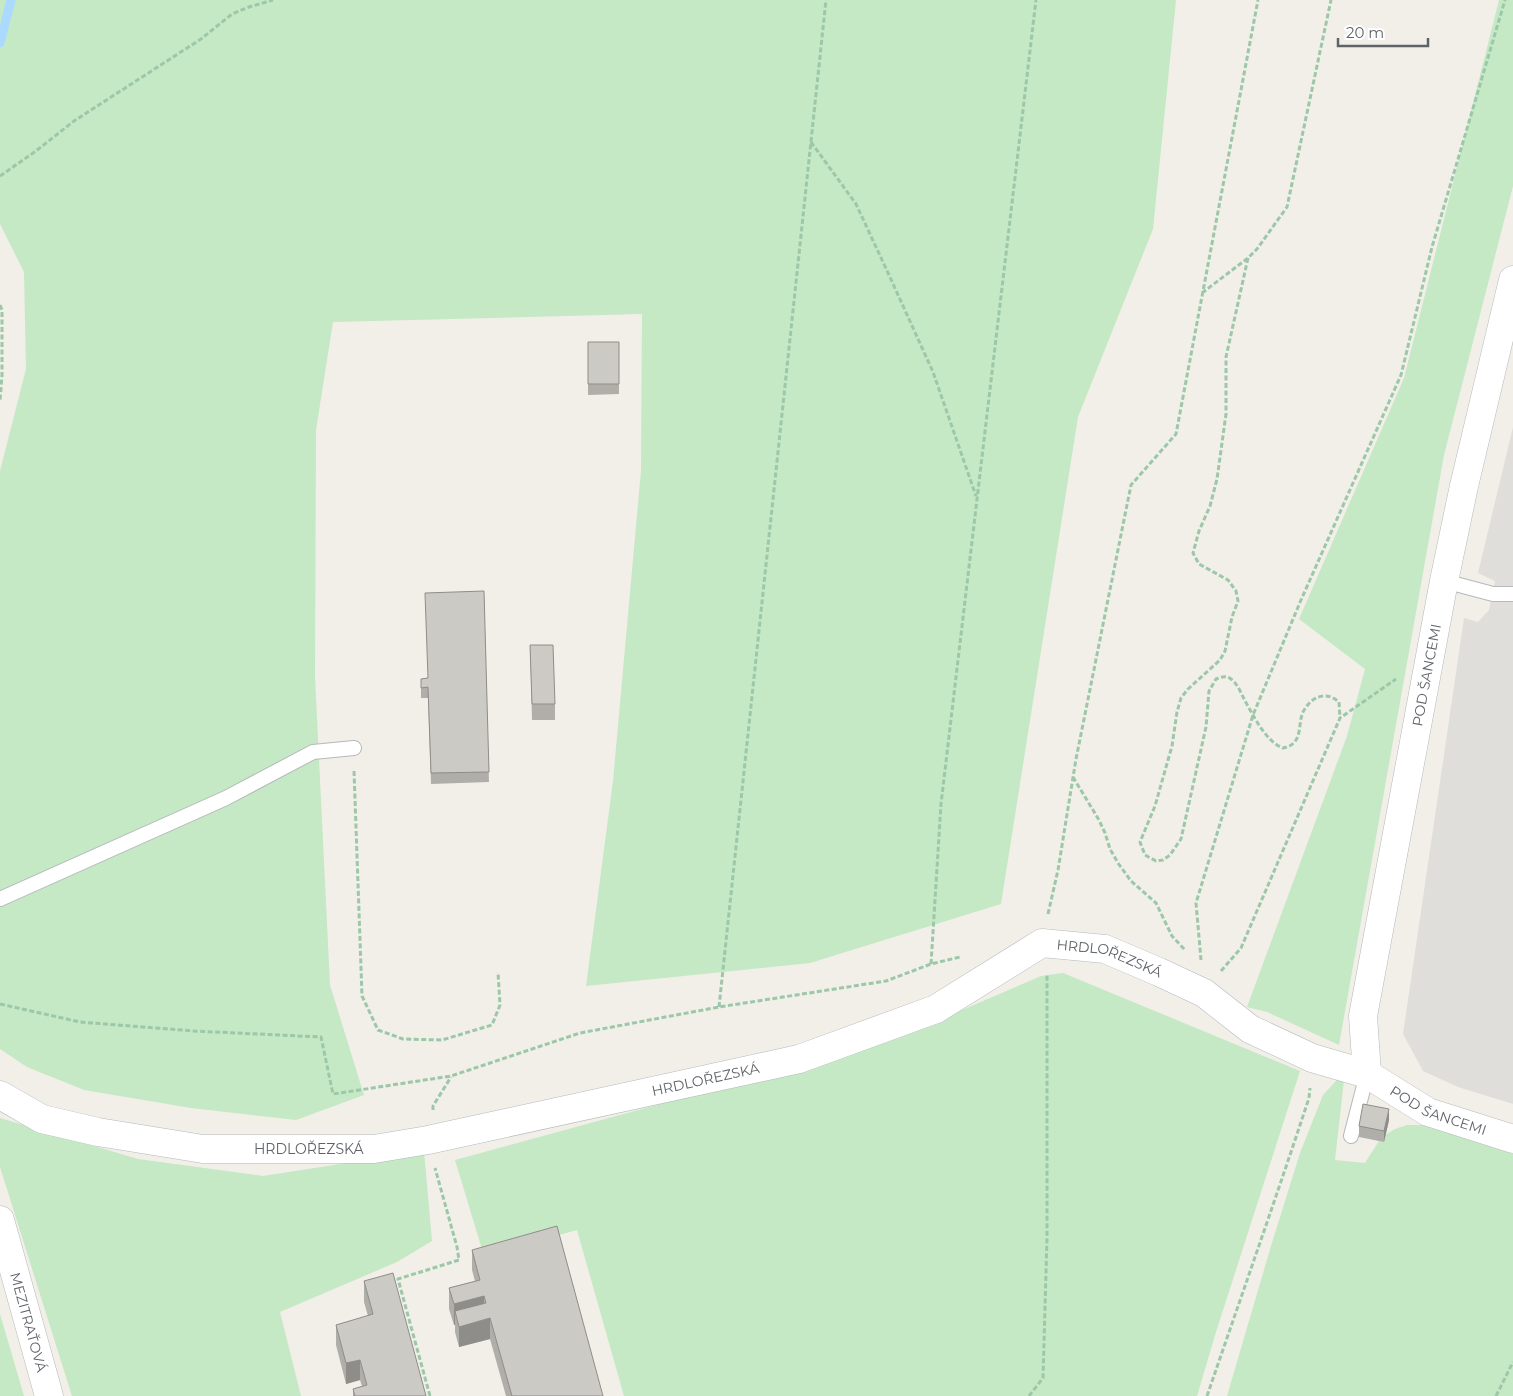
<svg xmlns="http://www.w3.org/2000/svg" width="1513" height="1396" viewBox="0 0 1513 1396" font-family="Montserrat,sans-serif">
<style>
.industrial{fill:#e0deda}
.green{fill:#c5e8c5}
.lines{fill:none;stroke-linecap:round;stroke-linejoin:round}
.stream{stroke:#aadaff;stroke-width:9}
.service-casing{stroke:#b5b8bc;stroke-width:16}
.minor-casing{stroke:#b5b8bc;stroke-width:29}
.path{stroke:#9cc7a9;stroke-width:3;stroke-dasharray:5 2.5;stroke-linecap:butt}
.service{stroke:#fff;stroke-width:14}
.minor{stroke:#fff;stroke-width:28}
.wall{fill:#afaea9}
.shaded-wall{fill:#8f8d8a}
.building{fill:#cccac5;stroke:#8f8d8a}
.labels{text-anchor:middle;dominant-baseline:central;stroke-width:4;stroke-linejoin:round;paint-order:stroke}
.street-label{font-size:14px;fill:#5f6368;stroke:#fff}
</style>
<rect width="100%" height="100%" fill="#f1efe8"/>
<path class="industrial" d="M1513,427V1104L1458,1087L1423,1071L1403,1034L1464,618L1478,622L1489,610L1495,581L1478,573Z"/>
<path class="green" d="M0,0H1176L1153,229L1078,417L1001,904L810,963L586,986L613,781L641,471L642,314L333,322L316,430L315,677L330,985L364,1095L296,1120L191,1108L84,1090L27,1067L0,1049V471L26,369L24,272L0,224Z
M1499,0H1513V186L1444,455L1339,1045L1267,1012L1247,1007L1347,736L1365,669L1299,619L1404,378Z
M1063,973L1300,1071L1216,1332L1197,1396H624L577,1230L484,1256L455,1160L888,1042L1041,976Z
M1345,1071L1335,1160L1365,1163L1379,1141L1384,1142L1385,1135L1395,1129L1407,1125H1423L1513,1154V1396H1227L1271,1246L1300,1153L1323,1095Z
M0,1118L138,1159L263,1176L424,1151L432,1241L397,1262L280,1312L301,1396H72L0,1167Z
M0,1314L24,1396H0Z"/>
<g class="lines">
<path class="stream" d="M0,43L11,0"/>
<g class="service-casing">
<path id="service" d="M1444,581L1493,594H1513
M0,899L226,798L313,752L354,748
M1351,1136L1367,1074"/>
</g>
<g class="minor-casing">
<g id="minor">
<path id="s1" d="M1367,1074L1363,1016L1444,581L1464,486L1513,280"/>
<path id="s2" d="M0,1095L42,1119L98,1132L203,1149H374L428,1140L799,1059L936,1009L1042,943L1105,949L1159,972L1204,993L1250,1029L1312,1058L1367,1074L1428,1112L1513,1139"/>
<path id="s3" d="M0,1220L49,1396"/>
</g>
</g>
<path class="path" d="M811,142L856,204L889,275L933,372L976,496
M0,176L36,151L74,121L201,39L232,14L249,7L273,0
M1248,258L1226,357V414L1217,479L1210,506L1199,531L1193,553L1199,564L1228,580L1236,591L1238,601L1232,617L1225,651L1220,660L1188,689L1181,698L1177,712L1172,746L1155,806L1140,842L1145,855L1156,861L1163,860L1170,855L1181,839L1206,727L1209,691L1216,679C1221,677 1226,675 1231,679C1237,683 1241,693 1244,699C1253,715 1266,742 1283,748C1288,747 1293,745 1296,740C1301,732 1299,721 1303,712C1311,697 1325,690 1339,702L1340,718
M1202,293L1248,258L1257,249L1287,207L1331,0
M0,305L2,310V375L0,401
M354,771L362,996L378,1030L403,1039L442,1040L492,1025L500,1005L498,972
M1073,777L1099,820L1105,833L1110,849L1118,863L1131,881L1156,903L1172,936L1185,950
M1048,914L1058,870L1076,759L1131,485L1176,434L1258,0
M1201,960L1196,903L1253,715L1301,600L1401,375L1432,247L1505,0
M931,964L941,804L1036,0
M1221,971L1241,948L1340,718L1396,679
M0,1004L80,1022L194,1031L321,1037L333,1094L451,1076L580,1033L719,1007L886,981L931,964L960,957
M719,1007L826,0
M433,1110V1106L451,1077
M430,1396L398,1279L459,1260L457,1247L435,1168
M1029,1396L1043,1378L1047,1237V975
M1207,1396C1241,1297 1276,1198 1309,1098L1310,1088
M1496,1396L1513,1362"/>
<use href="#service" class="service"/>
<use href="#minor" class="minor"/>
</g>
<path class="wall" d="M588,342H619V394L588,395Z
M484,591L489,782L431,784L428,698H421V679L428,678Z
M530,645L555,704V720H532Z
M1389,1120L1384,1142L1359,1137V1126Z
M472,1250L603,1396H506L490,1339L459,1347L455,1332V1325H454L449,1309V1288L475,1281L472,1270Z
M364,1281L426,1396H353V1389L362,1386L360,1380L346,1384L336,1345V1325L368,1316L364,1302Z"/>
<path class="shaded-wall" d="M1389,1109V1120L1384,1142V1131Z
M484,1296V1317L455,1311V1325H454V1304Z
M490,1318V1339L459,1347V1327Z
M360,1360V1380L346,1384V1363Z"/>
<path class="building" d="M588,342H619V384H588Z
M484,591L489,772L431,773L428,687L421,688V679L428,678L425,593Z
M530,645H553L555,704H532Z
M1363,1104L1389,1109L1384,1131L1359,1126Z
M557,1226L603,1396H512L490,1318L459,1327L455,1311L486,1303L484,1296L454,1304L449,1288L480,1280L472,1250Z
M393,1273L426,1396H355L353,1389L367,1385L360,1360L346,1363L336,1325L373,1314L364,1281Z"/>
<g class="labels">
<g class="street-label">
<text stroke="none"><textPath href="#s1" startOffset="405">POD ŠANCEMI</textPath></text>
<text stroke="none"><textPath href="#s2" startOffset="1158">HRDLOŘEZSKÁ</textPath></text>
<text stroke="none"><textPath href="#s2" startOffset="722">HRDLOŘEZSKÁ</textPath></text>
<text stroke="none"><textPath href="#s2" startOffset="1525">POD ŠANCEMI</textPath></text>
<text stroke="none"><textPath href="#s2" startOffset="318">HRDLOŘEZSKÁ</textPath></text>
<text stroke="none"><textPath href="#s3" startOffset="106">MEZITRAŤOVÁ</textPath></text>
</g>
</g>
<path d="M1338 38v8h90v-8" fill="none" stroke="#5f6368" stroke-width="2.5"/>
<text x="1346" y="38" font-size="15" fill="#5f6368" stroke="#ffffff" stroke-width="4" paint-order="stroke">20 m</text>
</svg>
